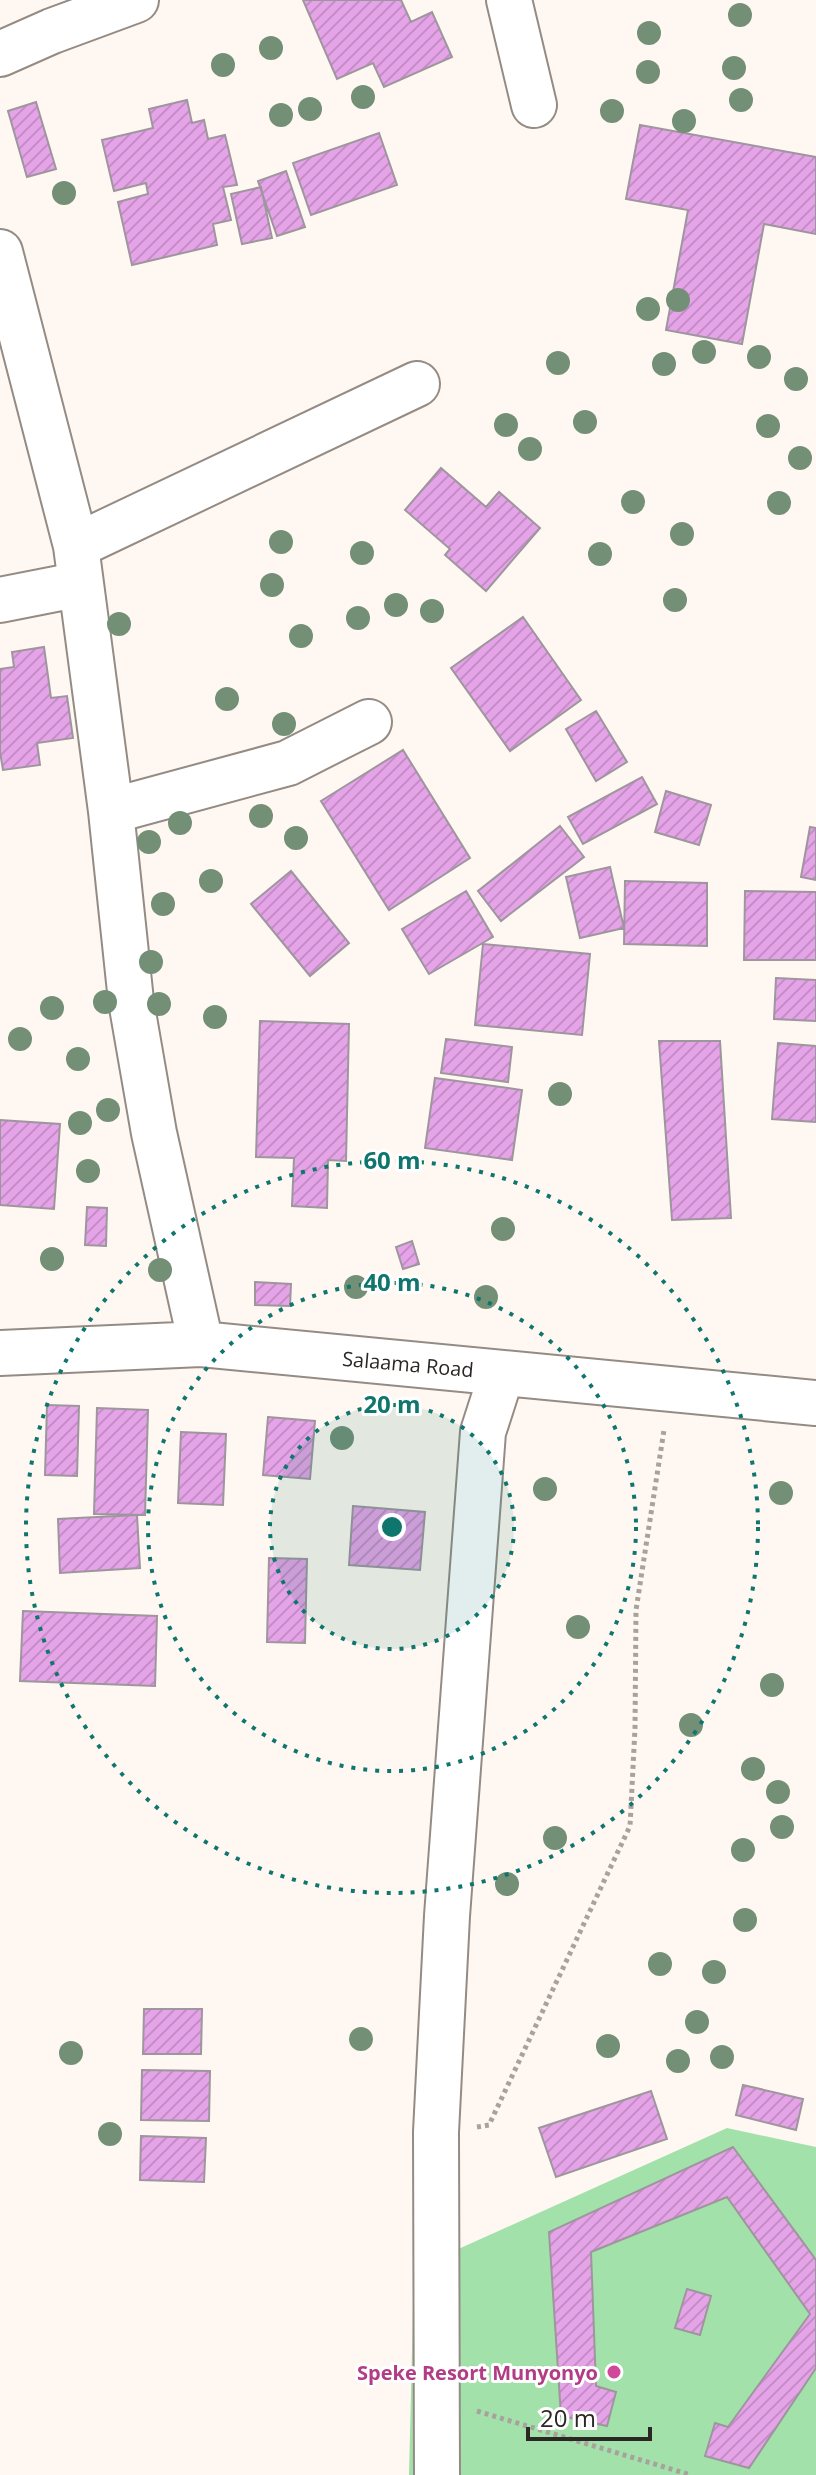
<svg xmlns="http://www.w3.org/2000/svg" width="816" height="2475" viewBox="0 0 816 2475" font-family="'Open Sans',sans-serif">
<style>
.park{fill:#a3e1ab}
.building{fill:url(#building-hatch);stroke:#9d969d;stroke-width:2}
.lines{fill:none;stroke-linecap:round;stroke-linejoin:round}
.minor-casing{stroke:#948c84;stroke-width:48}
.path{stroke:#a8a29d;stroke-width:5;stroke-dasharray:4 4;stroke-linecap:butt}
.minor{stroke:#fff;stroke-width:44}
.tree{fill:#739077}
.ring{fill:none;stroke:#0f766e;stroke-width:4;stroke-dasharray:4 8}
.hotel-dot{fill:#d1479c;stroke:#fff;stroke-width:3}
.labels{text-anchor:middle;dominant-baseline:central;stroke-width:6;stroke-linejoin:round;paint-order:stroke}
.street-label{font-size:20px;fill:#2a2724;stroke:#fff}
.hotel-label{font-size:20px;font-weight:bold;fill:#b23c85;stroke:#fff;text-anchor:end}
.centre{fill:#0f766e;stroke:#fff;stroke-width:4}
.ring-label{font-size:24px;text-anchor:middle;font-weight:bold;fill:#0f766e;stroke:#fff;stroke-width:6;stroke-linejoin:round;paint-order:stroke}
</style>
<defs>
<pattern id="building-hatch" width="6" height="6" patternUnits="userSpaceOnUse" patternTransform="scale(2)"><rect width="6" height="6" fill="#e6a4e8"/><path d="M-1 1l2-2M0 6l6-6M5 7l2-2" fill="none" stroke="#c58dc7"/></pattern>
</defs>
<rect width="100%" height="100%" fill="#fff7f1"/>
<path class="park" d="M727,2128L816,2147V2475H409L414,2269Z"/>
<path class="building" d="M303,0H401L411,22L432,12L452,57L384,87L373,63L337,79Z
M187,100L192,123L204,120L208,139L225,135L237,185L223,187L231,220L213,224L217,245L132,265L118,202L148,194L146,183L114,191L102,140L153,128L149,109Z
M36,102L56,169L27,177L8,111Z
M640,125L816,157V234L764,224L742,344L666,330L688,210L626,199Z
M379,133L397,185L311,215L293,163Z
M286,171L305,227L277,236L258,181Z
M261,187L272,238L242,244L231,194Z
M441,468L486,507L499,492L540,528L486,591L445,555L450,549L405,510Z
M523,617L581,700L510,751L451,668Z
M44,647L51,698L67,696L73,738L37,743L40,765L3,770L0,752V669L14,667L12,652Z
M596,711L627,762L596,781L566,729Z
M403,750L470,858L389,910L321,801Z
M642,777L657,804L583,844L568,817Z
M666,791L711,805L699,845L655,832Z
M560,826L584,857L501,921L478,891Z
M810,827L816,828V880L801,877Z
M610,867L624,928L580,938L566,877Z
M291,871L349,943L310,976L251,904Z
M625,881L707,883V946L624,944Z
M466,891L493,937L429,974L402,929Z
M745,891L816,892V960H744Z
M483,944L590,954L582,1035L475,1025Z
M776,978L816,980V1021L774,1019Z
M260,1021L349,1024L346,1161L328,1160L327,1208L292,1206L294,1158L256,1157Z
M446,1039L512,1047L508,1082L441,1073Z
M659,1041H720L731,1218L672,1220Z
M778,1043L816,1046V1122L772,1119Z
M435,1078L522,1090L512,1160L425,1148Z
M0,1120L60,1124L54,1209L0,1205Z
M87,1207L107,1208L106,1246L85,1245Z
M412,1241L419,1264L403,1269L396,1247Z
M255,1282L291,1284L290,1306L255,1305Z
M47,1405L79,1406L77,1476L45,1475Z
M97,1408L148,1410L145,1515L94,1514Z
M268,1417L315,1421L310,1479L263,1475Z
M181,1432L226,1434L223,1505L178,1503Z
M353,1506L425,1512L420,1570L349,1565Z
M137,1515L140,1568L60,1573L58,1519Z
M269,1558L307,1559L305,1643L267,1642Z
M23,1611L157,1616L155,1686L20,1681Z
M144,2009H202L201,2054H143Z
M142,2070L210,2071L209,2121L141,2120Z
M743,2085L803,2099L796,2130L736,2115Z
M651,2091L667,2139L556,2177L539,2128Z
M141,2136L206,2138L204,2182L140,2180Z
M733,2147L816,2260V2368L749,2468L705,2456L715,2423L728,2427L810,2314L727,2197L591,2252L596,2386L616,2392L607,2426L561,2416L549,2232Z
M687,2289L711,2296L700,2335L675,2328Z"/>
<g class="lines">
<g class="minor-casing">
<path id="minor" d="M509,0L534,105
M0,54L52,31L136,0
M0,252L76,546L111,811L131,1001L154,1133L201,1344
M76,546L417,384
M0,600L81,584
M111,811L288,763L369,722
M0,1353L201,1344L816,1403
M437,2475L436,2132L447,1916L483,1432L502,1373"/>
</g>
<path class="path" d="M477,2127L489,2125L630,1826L635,1728L636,1610L664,1430
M477,2411L691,2475"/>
<use href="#minor" class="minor"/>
</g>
<g class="tree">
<circle cx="740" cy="15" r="12"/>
<circle cx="649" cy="33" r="12"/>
<circle cx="271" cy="48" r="12"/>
<circle cx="223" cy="65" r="12"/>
<circle cx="734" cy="68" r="12"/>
<circle cx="648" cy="72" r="12"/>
<circle cx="363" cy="97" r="12"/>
<circle cx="741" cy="100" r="12"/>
<circle cx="310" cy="109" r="12"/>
<circle cx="612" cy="111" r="12"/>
<circle cx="281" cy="115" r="12"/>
<circle cx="684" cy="121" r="12"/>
<circle cx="64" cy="193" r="12"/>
<circle cx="678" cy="300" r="12"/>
<circle cx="648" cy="309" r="12"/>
<circle cx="704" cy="352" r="12"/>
<circle cx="759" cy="357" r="12"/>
<circle cx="558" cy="363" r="12"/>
<circle cx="664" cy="364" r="12"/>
<circle cx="796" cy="379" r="12"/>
<circle cx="585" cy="422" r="12"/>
<circle cx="506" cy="425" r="12"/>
<circle cx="768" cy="426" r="12"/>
<circle cx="530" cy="449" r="12"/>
<circle cx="800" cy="458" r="12"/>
<circle cx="633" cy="502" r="12"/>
<circle cx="779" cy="503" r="12"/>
<circle cx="682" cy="534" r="12"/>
<circle cx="281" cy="542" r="12"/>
<circle cx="362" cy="553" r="12"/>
<circle cx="600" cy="554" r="12"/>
<circle cx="272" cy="585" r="12"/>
<circle cx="675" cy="600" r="12"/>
<circle cx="396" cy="605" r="12"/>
<circle cx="432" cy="611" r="12"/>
<circle cx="358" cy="618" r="12"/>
<circle cx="119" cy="624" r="12"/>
<circle cx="301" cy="636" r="12"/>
<circle cx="227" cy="699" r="12"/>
<circle cx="284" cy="724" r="12"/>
<circle cx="261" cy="816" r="12"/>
<circle cx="180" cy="823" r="12"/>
<circle cx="296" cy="838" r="12"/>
<circle cx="149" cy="842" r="12"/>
<circle cx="211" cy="881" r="12"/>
<circle cx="163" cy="904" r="12"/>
<circle cx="151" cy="962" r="12"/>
<circle cx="105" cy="1002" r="12"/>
<circle cx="159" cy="1004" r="12"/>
<circle cx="52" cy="1008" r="12"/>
<circle cx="215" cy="1017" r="12"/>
<circle cx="20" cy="1039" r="12"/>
<circle cx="78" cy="1059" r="12"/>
<circle cx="560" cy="1094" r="12"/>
<circle cx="108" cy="1110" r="12"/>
<circle cx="80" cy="1123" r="12"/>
<circle cx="88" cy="1171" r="12"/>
<circle cx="503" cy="1229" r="12"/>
<circle cx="52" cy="1259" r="12"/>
<circle cx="160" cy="1270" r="12"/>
<circle cx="356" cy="1287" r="12"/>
<circle cx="486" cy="1297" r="12"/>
<circle cx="342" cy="1438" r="12"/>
<circle cx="545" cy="1489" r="12"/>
<circle cx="781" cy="1493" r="12"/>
<circle cx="578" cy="1627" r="12"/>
<circle cx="772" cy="1685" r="12"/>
<circle cx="691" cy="1725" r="12"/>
<circle cx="753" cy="1769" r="12"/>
<circle cx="778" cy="1792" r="12"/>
<circle cx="782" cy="1827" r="12"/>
<circle cx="555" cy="1838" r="12"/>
<circle cx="743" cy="1850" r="12"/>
<circle cx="507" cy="1884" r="12"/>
<circle cx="745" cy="1920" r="12"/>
<circle cx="660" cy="1964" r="12"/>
<circle cx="714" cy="1972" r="12"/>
<circle cx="697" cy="2022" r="12"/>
<circle cx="361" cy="2039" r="12"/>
<circle cx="608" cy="2046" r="12"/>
<circle cx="71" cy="2053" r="12"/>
<circle cx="722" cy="2057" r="12"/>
<circle cx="678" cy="2061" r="12"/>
<circle cx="110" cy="2134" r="12"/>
</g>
<circle cx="392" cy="1527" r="122" fill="#0f766e" fill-opacity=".12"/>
<g class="ring">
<circle cx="392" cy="1527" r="122"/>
<circle cx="392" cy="1527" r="244"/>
<circle cx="392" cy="1527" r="366"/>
</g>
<circle class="hotel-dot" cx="614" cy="2372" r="8"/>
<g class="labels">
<g class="street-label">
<text transform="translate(408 1364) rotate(5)">Salaama Road</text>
</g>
<g class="hotel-label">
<text x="598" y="2372">Speke Resort Munyonyo</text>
</g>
</g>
<circle cx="392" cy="1527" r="12" class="centre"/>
<g class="ring-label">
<text x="392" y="1169">60 m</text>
<text x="392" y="1291">40 m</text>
<text x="392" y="1413">20 m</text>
</g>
<path d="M528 2427v12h122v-12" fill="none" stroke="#2a2724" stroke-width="4"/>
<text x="540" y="2427" font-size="24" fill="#2a2724" stroke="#ffffff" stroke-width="6" paint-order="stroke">20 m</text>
</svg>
